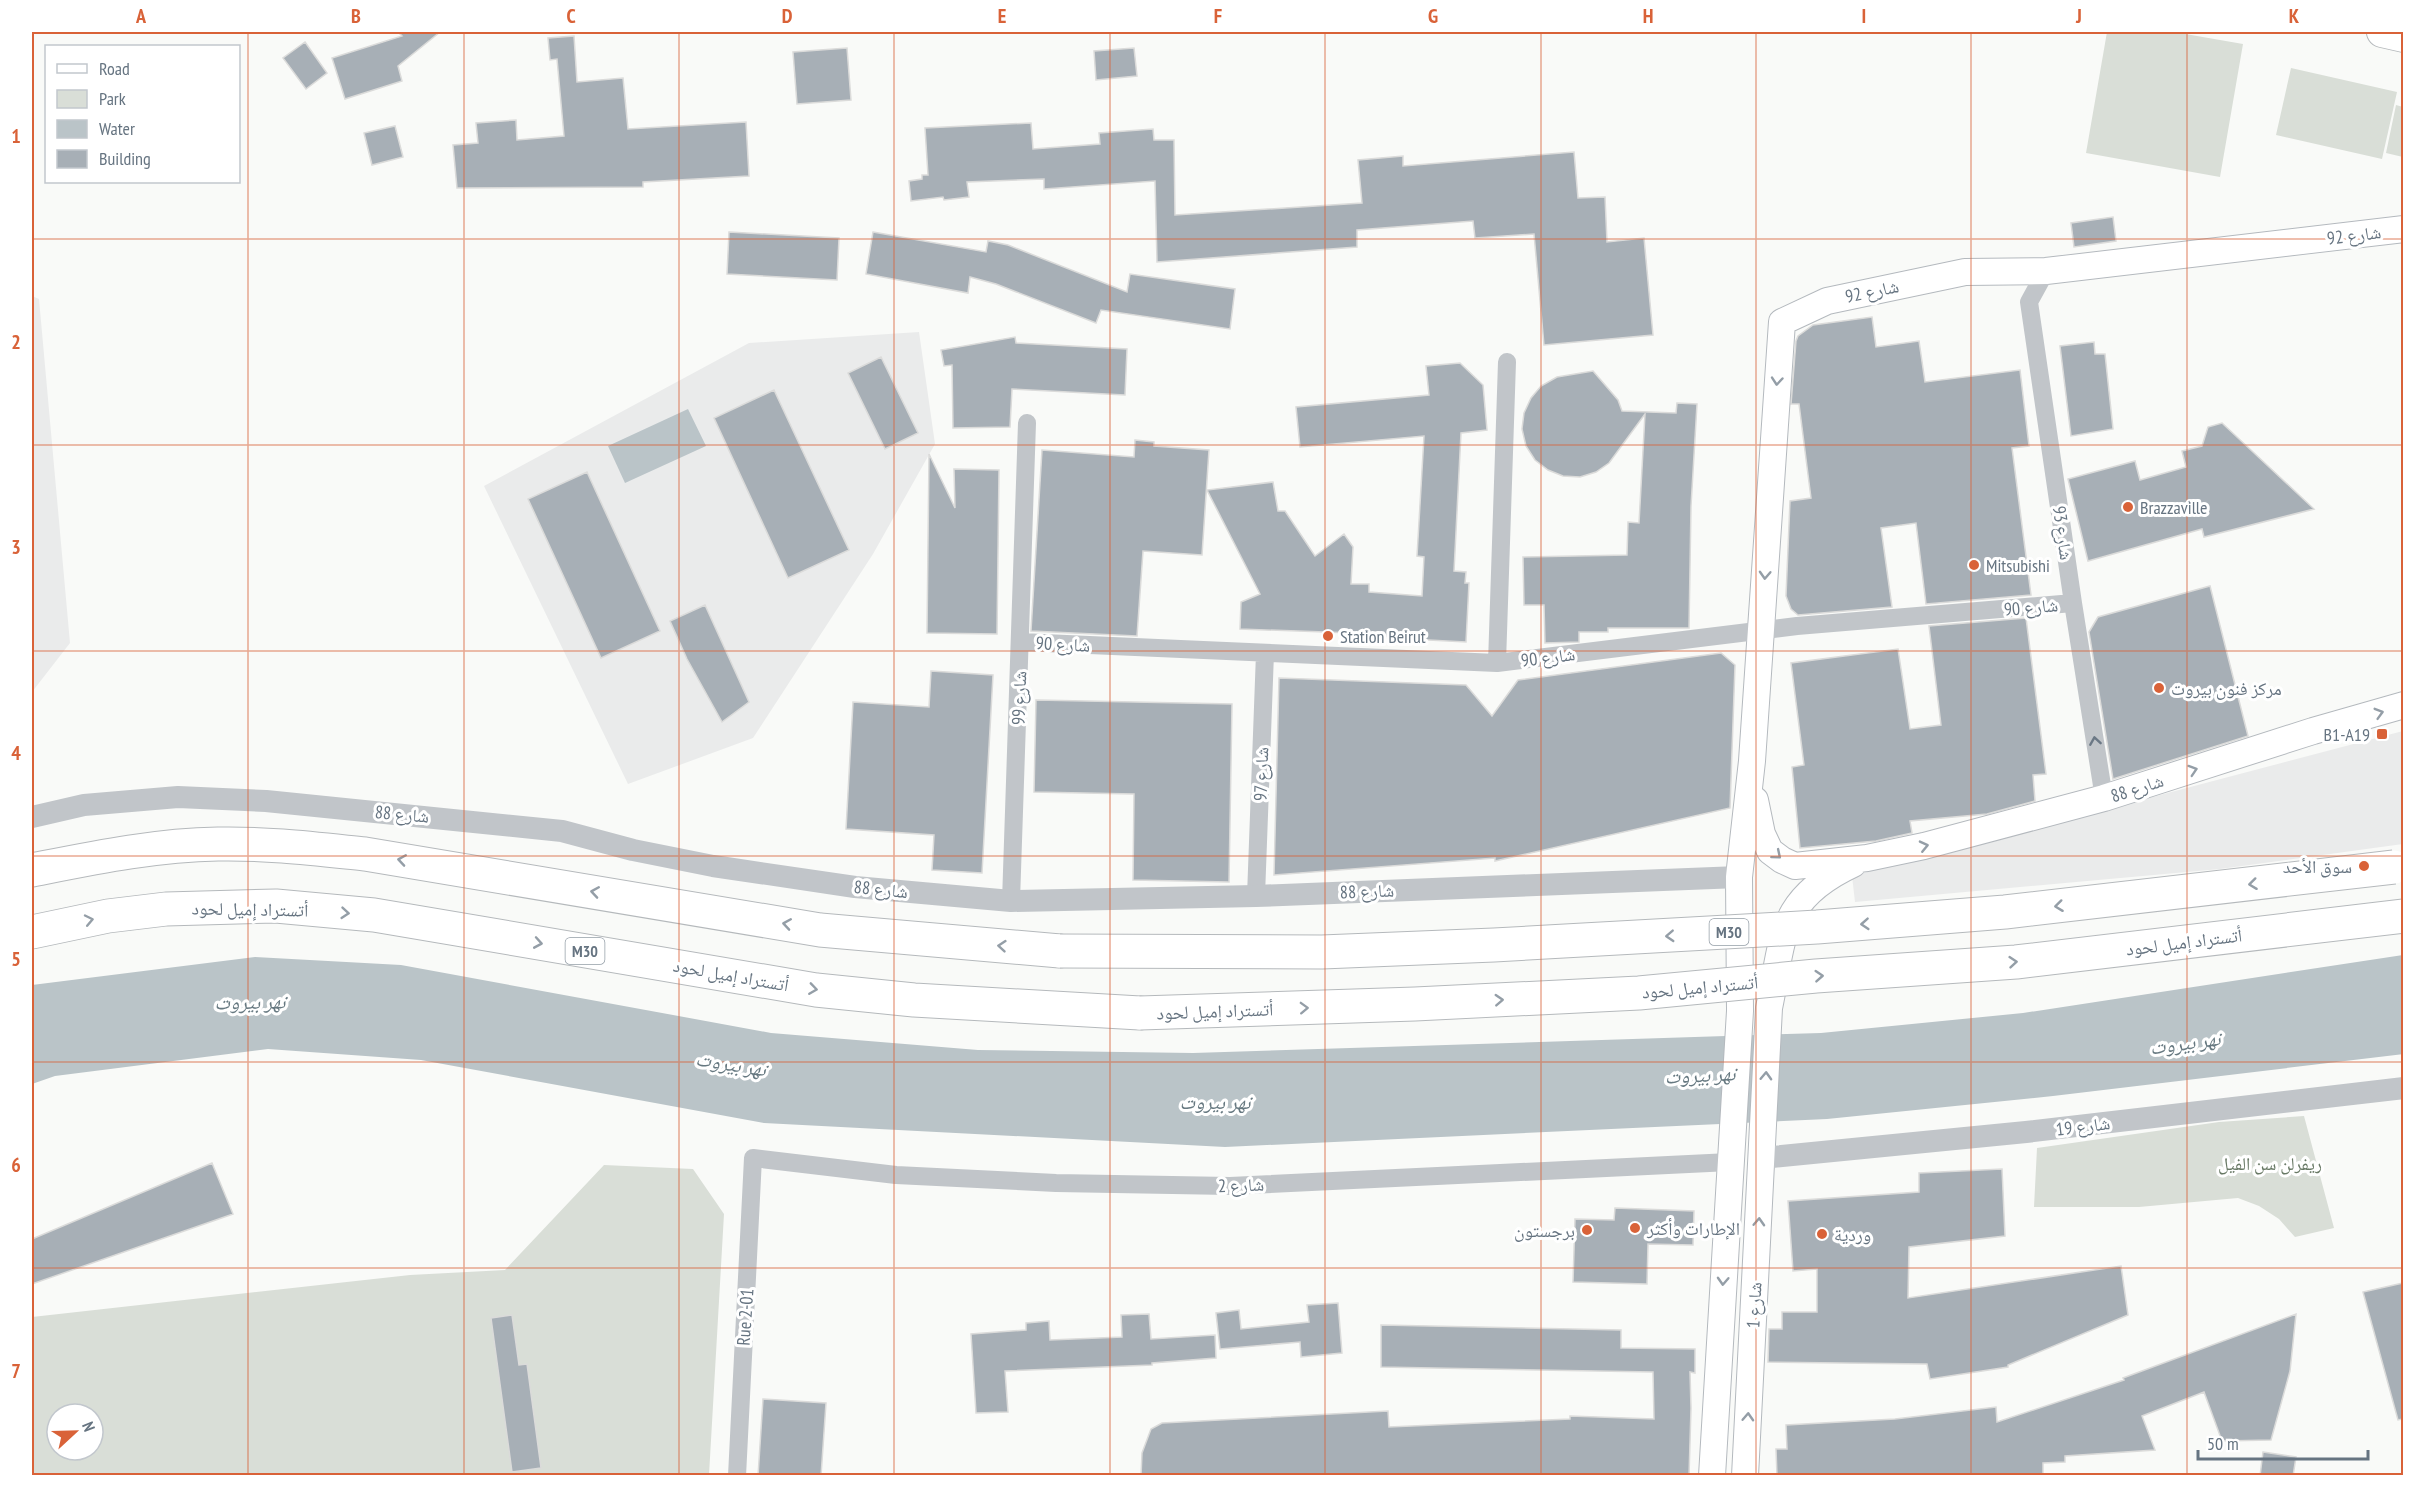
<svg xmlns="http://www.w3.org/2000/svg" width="2435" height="1507" viewBox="0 0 2435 1507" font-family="'PT Sans Narrow','Noto Naskh Arabic',sans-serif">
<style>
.built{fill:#eaebeb}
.green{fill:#d9ded7;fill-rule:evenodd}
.water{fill:#bac4c8}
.building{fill:#a7afb6;stroke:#dbdbda;stroke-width:1.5}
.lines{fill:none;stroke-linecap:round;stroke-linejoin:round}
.secondary-casing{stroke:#b4b9be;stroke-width:28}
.trunk-casing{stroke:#b5b9bc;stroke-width:32}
.motorway-casing{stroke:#b5b9bc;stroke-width:35}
.minor{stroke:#c1c5c9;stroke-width:18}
.tertiary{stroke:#c1c5c9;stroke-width:22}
.secondary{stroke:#fff;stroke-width:26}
.trunk{stroke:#fff;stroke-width:30}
.motorway{stroke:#fff;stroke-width:33}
.motorway-bridge-casing{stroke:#b5b9bc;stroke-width:35;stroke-linecap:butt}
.motorway-bridge{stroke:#fff;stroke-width:33}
.oneway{stroke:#949ea7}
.oneway2{stroke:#6b7885}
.grid{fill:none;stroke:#d96238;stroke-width:1.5;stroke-opacity:0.55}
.poi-dot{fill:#d96238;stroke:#fff;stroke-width:2}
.labels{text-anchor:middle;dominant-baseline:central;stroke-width:6;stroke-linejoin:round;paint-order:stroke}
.shield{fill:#fff;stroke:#949ea7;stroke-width:1.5}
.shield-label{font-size:16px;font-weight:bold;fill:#667481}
.street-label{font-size:18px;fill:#667481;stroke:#fff}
.poi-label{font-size:18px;fill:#667481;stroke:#fff;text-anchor:start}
.park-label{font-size:18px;fill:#687965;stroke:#fff}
.water-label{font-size:20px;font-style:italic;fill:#677981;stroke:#fff}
.neatline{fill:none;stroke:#d96238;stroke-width:2}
.grid-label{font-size:20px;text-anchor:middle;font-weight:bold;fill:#d96238}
</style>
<rect width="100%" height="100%" fill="#f9faf8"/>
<path class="built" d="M32,296L39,299L70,643L32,692Z
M919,332L935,444L873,554L753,738L628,784L484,486L749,343Z
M2403,731V844L2220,869L1855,902L1852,876Z"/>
<path class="green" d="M2107,32H2174L2243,44L2220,177L2086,153Z
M2291,68L2397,92L2382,159L2276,135Z
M2396,105L2403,107V157L2386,153Z
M2304,1116L2334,1228L2295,1237L2279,1219L2259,1206L2238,1198L2139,1207H2034L2037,1148L2219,1122Z
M604,1165L693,1169L724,1214L709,1475H32V1317L410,1275L505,1270ZM57,1414H93V1450H57Z"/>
<path class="water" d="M688,409L706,446L625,483L608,446Z
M2403,955L2404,1054L2053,1096L1827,1119L1225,1147L764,1123L421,1060L268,1049L55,1076L32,1084V985L255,957L401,965L771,1033L978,1050L1193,1053L1821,1033L2023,1013Z"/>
<path class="building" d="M398,32H440L398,66L402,81L345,99L332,58L402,36Z
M574,36L577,82L623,78L628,129L746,122L749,176L643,182V187L457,188L453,145L478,143L476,123L516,120L517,140L564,136L557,59L550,60L548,38Z
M305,42L327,73L306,89L283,58Z
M847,48L851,100L797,104L793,52Z
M1134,48L1137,76L1096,80L1094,51Z
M1031,123L1033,149L1100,144L1099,133L1153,129L1154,140H1174L1175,215L1362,203L1358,160L1403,156V166L1574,152L1578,198L1605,197L1607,242L1644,238L1653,335L1544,345L1534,234L1475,238L1473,221L1357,230V247L1157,262L1155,181L1044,189V179L967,182L969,197L944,200L943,197L911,201L909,181L922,179V175H928L925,128Z
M395,126L403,157L372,165L364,133Z
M2113,217L2116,241L2074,247L2071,223Z
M729,232L839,238L837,280L727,274Z
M873,232L986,252L988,241L1008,245L1127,292L1130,274L1235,289L1230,329L1101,310L1096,323L996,284L970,277L968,293L866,274Z
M1872,317L1876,347L1919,341L1925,382L2020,370L2029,446L2012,448L2031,595L1926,604L1916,523L1881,528L1892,607L1798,615L1791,609L1786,596L1790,501L1811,498L1799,404H1791L1796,341L1798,336L1813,325Z
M1015,337L1016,343L1127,349L1125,395L1012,389L1010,427L953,428L952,365L944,366L941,350Z
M2094,342L2095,354H2105L2113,429L2071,436L2060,346Z
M881,357L918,433L885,449L848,373Z
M1460,363L1483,385L1487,430L1461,433L1454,571L1466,572L1465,583H1469L1466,642L1353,636V633L1240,629L1241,602L1260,594L1207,490L1273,482L1278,511H1285L1315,556L1344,534L1353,547L1351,584H1369V592L1422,596L1424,557L1417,556L1424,436L1300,447L1296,407L1429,395L1426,366Z
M1593,371L1618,400L1622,411L1676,413L1677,403L1697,404L1691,506L1689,628H1608V632H1579V642L1545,643L1544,605H1524L1523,557L1627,555L1628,522L1639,523L1645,414L1609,463L1596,472L1580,477L1563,476L1548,470L1535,460L1526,446L1522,429L1524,413L1531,398L1541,386L1557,377Z
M774,390L849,550L788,578L714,418Z
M2222,423L2314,509L2204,537L2202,529L2088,561L2068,479L2135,461L2140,480L2186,467L2182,451L2202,446L2208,427Z
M1135,440L1154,442V446L1209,450L1202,555L1143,551L1137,636L1031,631L1042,450L1134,457Z
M929,454L955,508L954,469L999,470L997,634L927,633Z
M587,472L660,631L601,658L528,499Z
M2210,586L2248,736L2113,779L2089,632L2098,617Z
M705,605L749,702L722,722L687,659L670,621Z
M2026,618L2046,774L2033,775L2035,801L1987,814L1910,821L1912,833L1876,841L1800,848L1792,767L1804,765L1791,663L1898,649L1910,729L1941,725L1929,626Z
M1721,653L1735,665L1730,808L1495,861V858L1274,875L1279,678L1466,685L1492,716L1518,680Z
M931,671L993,675L982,873L932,870L934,835L846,829L853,702L929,707Z
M1036,700L1232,704L1229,882L1133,880L1134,794L1034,792Z
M212,1163L233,1214L32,1284V1239Z
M2002,1169L2005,1236L1909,1247L1908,1298L2121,1266L2128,1315L2008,1365V1367L1930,1379L1927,1364L1768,1362L1769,1329H1782V1312H1817V1269L1793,1271L1788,1201L1919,1192V1173Z
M1615,1208L1694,1211L1693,1245L1648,1244L1647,1284L1573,1282L1575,1219L1614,1220Z
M2403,1283V1419L2398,1420L2363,1292Z
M1338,1303L1342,1353L1301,1357L1300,1342L1220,1349L1216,1313L1239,1310L1241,1329L1309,1322L1307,1305Z
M1149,1314L1151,1339L1215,1335L1216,1358L1152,1363V1365L1005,1371L1008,1412L976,1413L971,1334L1026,1330V1323L1049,1321L1050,1340L1122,1337L1121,1315Z
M2296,1314L2290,1371L2271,1440L2222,1441L2204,1392L2142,1416L2155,1450L2065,1456V1462L2043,1463V1476H1777L1776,1449H1787L1786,1425L1895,1419L1996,1407L1997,1422L2124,1380L2123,1378Z
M512,1315L519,1365L527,1364L541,1468L512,1472L491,1318Z
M1381,1325L1621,1330V1348L1695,1349V1373L1690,1372L1691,1408L1689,1476H1141L1142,1453L1151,1429L1162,1423L1388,1411L1389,1427L1570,1419V1416L1654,1419L1653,1372L1381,1367Z
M763,1399L826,1403L821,1476H758Z
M2263,1452L2296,1457L2293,1476H2260Z"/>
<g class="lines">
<g class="secondary-casing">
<path id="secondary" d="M1755,800L1762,834L1770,851L1782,860L1795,866L1867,858L1924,846L2104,798L2313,731L2404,705
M1712,1476L1740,1011L1739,877L1752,761L1782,322L1827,301L1965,272L2046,271L2404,229
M1745,1476L1769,1008C1784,937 1778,899 1853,864"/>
</g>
<g class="trunk-casing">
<path id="trunk" d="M2382,32L2404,37"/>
</g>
<g class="motorway-casing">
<path id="motorway" d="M32,870C93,858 155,845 218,844C267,843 316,849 365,854L820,930L1060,951
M32,932L108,916L166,909L276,906L374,915L816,990L914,1000L1140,1013"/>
</g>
<path class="minor" d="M2046,271L2029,302L2073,603L2104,798
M1021,642L1497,663L1797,626L2073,603
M1497,663L1507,362
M1256,896L1265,653
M1011,901L1027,423
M737,1476L753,1158L896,1175L1056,1183L1230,1186L1730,1162"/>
<path class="tertiary" d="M32,817L84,805L178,797L266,801L562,831L633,850L713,866L855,887L1011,901L1256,896L1739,877
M1762,1158L2026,1132L2404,1088"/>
<use href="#secondary" class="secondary"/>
<use href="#trunk" class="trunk"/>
<use href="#motorway" class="motorway"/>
<g class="motorway-bridge-casing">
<path id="motorway-bridge" d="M1060,951L1322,952L1494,945L1817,927L2005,912L2394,867
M1140,1013L1415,1004L1639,993L1816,976L2016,962L2404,916"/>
</g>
<use href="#motorway-bridge" class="motorway-bridge"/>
</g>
<defs><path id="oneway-chevron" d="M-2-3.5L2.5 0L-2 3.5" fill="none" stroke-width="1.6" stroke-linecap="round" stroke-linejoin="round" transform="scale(1.5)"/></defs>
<g class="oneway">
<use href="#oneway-chevron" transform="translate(1777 381) rotate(95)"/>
<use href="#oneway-chevron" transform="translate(1765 575) rotate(93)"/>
<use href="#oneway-chevron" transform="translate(2379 713) rotate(-16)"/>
<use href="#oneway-chevron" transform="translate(2193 770) rotate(-18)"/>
<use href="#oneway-chevron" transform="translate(1924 846) rotate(-13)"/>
<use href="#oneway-chevron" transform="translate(1777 855) rotate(40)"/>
<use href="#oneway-chevron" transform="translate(402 860) rotate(-171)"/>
<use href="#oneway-chevron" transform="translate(2253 884) rotate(173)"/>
<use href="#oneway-chevron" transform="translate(595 892) rotate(-171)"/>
<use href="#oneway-chevron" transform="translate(2059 906) rotate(173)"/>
<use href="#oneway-chevron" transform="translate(345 913) rotate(5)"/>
<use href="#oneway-chevron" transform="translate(89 920) rotate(-12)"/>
<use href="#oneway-chevron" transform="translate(787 924) rotate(-171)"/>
<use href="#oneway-chevron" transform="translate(1865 924) rotate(176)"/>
<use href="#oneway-chevron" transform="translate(1670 936) rotate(177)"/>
<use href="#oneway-chevron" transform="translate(538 943) rotate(10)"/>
<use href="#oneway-chevron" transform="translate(1002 946) rotate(-175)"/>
<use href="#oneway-chevron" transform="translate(2013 962) rotate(-5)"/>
<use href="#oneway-chevron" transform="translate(1819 976) rotate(-4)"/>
<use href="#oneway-chevron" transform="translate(813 989) rotate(8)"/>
<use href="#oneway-chevron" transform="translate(1499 1000) rotate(-3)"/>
<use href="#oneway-chevron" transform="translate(1304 1008) rotate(-2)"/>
<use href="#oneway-chevron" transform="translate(1766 1076) rotate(-88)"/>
<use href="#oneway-chevron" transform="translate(1759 1222) rotate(-87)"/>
<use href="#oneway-chevron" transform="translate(1723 1281) rotate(93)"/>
<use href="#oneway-chevron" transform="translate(1748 1417) rotate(-87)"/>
</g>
<use class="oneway2" href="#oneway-chevron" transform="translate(2095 741) rotate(-99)"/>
<path class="grid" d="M248,32V1476M464,32V1476M679,32V1476M894,32V1476M1110,32V1476M1325,32V1476M1541,32V1476M1756,32V1476M1971,32V1476M2187,32V1476M32,239H2404M32,445H2404M32,651H2404M32,856H2404M32,1062H2404M32,1268H2404"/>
<g class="poi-dot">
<circle cx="2128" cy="507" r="6"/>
<circle cx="1974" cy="565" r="6"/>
<circle cx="1328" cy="636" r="6"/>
<circle cx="2159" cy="688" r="6"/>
<rect x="2376" y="728" width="12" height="12" rx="3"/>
<circle cx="2364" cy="866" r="6"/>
<circle cx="1635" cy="1228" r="6"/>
<circle cx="1587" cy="1230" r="6"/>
<circle cx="1822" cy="1234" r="6"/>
</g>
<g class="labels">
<g class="shield">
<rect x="1709.5" y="919" width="39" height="26" rx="4.5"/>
<rect x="565.5" y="938" width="39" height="26" rx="4.5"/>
</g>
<g class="shield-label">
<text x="1729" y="932">M30</text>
<text x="585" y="951">M30</text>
</g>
<g class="street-label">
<text transform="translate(2354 235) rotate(-7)">شارع 92</text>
<text transform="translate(1872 291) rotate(-12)">شارع 92</text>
<text transform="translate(2063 533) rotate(82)">شارع 93</text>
<text transform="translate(2031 607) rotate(-5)">شارع 90</text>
<text transform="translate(1063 644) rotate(3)">شارع 90</text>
<text transform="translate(1548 657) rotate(-7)">شارع 90</text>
<text transform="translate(1019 698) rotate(-88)">شارع 99</text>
<text transform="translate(1261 774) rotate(-88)">شارع 97</text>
<text transform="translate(2137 788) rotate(-18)">شارع 88</text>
<text transform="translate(402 814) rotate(5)">شارع 88</text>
<text transform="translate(881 889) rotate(6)">شارع 88</text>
<text transform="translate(1367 891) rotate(-2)">شارع 88</text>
<text transform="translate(250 909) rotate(1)">أتستراد إميل لحود</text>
<text transform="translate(2184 942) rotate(-7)">أتستراد إميل لحود</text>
<text transform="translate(731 975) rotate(10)">أتستراد إميل لحود</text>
<text transform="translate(1700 987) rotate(-5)">أتستراد إميل لحود</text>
<text transform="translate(1215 1011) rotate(-2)">أتستراد إميل لحود</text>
<text transform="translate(2083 1126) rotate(-7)">شارع 19</text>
<text transform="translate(1241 1185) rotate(-2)">شارع 2</text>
<text transform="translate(1754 1305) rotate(-87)">شارع 1</text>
<text transform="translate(745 1317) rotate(-86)">Rue 2-01</text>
</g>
<g class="poi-label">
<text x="2140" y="507">Brazzaville</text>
<text x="1986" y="565">Mitsubishi</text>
<text x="1340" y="636">Station Beirut</text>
<text x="2171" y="688">مركز فنون بيروت</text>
<text x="2370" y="734" text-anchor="end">B1-A19</text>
<text x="2352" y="866" text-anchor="end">سوق الأحد</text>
<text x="1647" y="1228">الإطارات وأكثر</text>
<text x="1575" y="1230" text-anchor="end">برجستون</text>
<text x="1834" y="1234">وردية</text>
</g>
<g class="park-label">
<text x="2270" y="1163">ريفرلن سن الفيل</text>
</g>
<g class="water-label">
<text transform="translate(250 1002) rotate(-1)">نهر بيروت</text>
<text transform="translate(2185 1043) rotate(-8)">نهر بيروت</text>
<text transform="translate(731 1064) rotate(9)">نهر بيروت</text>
<text transform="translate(1700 1075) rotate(-3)">نهر بيروت</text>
<text x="1215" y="1102">نهر بيروت</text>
</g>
</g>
<rect width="2435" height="1507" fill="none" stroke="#ffffff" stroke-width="66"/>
<rect x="45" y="45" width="195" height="138" fill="#ffffff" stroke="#c2c7cd" stroke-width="1.5"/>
<rect x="57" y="64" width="30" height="9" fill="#ffffff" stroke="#c2c7cd" stroke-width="1.5"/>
<text x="99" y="75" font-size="18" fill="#667481">Road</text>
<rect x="57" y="90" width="30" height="18" fill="#d9ded7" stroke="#c2c7cd" stroke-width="1.5"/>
<text x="99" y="105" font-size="18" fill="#667481">Park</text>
<rect x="57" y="120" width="30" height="18" fill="#bac4c8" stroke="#c2c7cd" stroke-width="1.5"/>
<text x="99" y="135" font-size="18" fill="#667481">Water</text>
<rect x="57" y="150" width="30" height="18" fill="#a7afb6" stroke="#c2c7cd" stroke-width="1.5"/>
<text x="99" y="165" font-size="18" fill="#667481">Building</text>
<g transform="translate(75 1432) rotate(68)"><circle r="28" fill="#ffffff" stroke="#c2c7cd" stroke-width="1.5"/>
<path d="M0-4.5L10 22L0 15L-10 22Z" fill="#d96238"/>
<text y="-9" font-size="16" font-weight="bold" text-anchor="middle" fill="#667481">N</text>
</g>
<path d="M2198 1450v9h170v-9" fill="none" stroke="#667481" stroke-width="3"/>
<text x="2207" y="1450" font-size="18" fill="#667481" stroke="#ffffff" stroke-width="4.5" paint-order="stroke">50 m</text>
<rect x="33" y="33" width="2369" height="1441" class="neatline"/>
<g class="grid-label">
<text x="141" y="23">A</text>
<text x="356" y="23">B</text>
<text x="571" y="23">C</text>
<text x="787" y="23">D</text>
<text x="1002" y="23">E</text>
<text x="1218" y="23">F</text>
<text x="1433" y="23">G</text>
<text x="1648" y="23">H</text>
<text x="1864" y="23">I</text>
<text x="2079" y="23">J</text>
<text x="2294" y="23">K</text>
<text x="16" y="143">1</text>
<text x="16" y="349">2</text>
<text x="16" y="554">3</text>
<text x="16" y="760">4</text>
<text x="16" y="966">5</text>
<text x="16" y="1172">6</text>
<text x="16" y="1378">7</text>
</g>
</svg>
